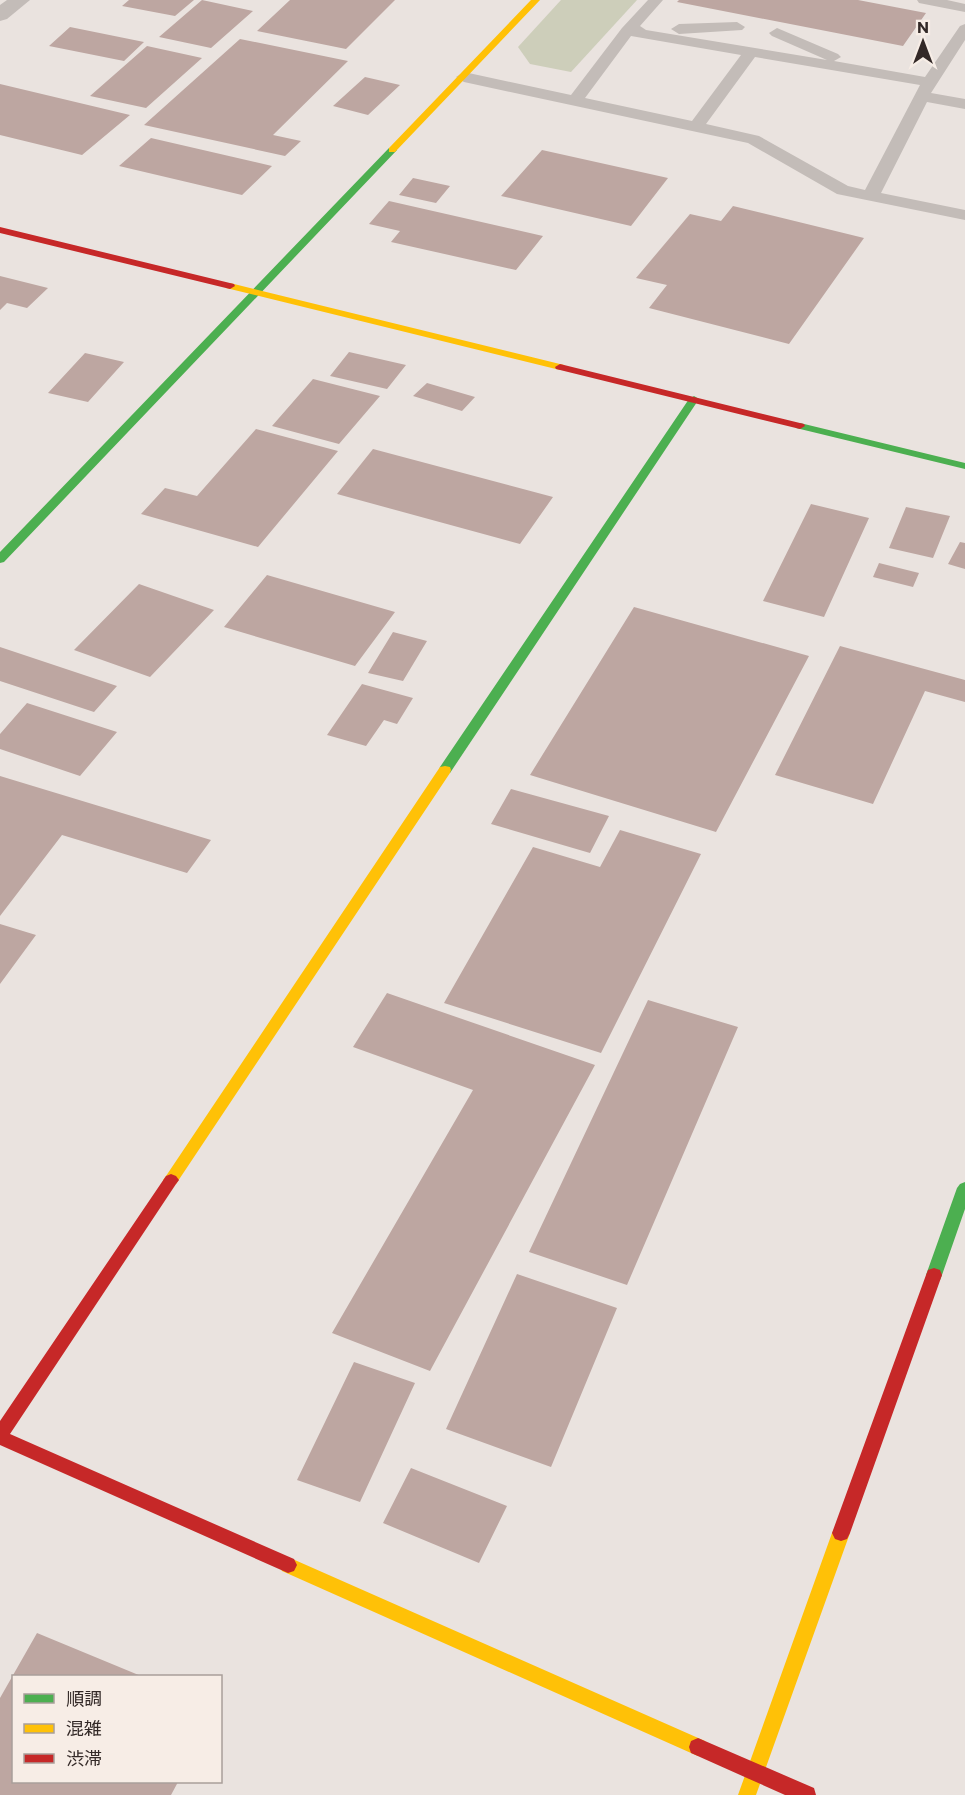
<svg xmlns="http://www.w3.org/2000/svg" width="965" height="1795" viewBox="0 0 965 1795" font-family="Commissioner,'Noto Sans JP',sans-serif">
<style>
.green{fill:#cdceba}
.building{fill:#bda6a1}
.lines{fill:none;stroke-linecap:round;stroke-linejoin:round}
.lane{fill:#c3bcb8;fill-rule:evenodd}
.street{fill:#c3bcb8;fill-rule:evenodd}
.fast{fill:#4caf50;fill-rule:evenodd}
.slow{fill:#ffc107;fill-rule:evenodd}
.jam{fill:#c62828;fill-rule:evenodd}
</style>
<rect width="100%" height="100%" fill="#eae3df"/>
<path class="green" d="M561,0H637L571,72L530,64L518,47Z"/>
<path class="building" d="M129,0H194L175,16L122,6Z
M202,0L253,11L211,48L159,37Z
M290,0H395L346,49L257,31Z
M679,0H858L926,13L903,46L677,2Z
M70,27L144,42L124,61L49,46Z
M240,39L348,61L273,135L301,141L285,156L144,125Z
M147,46L202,58L146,108L90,96Z
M365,77L400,85L368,115L333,106Z
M0,84L130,115L82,155L0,135Z
M151,138L272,166L242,195L119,166Z
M542,150L668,178L631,226L501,196Z
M413,178L450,186L436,203L399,195Z
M389,201L543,236L516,270L391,242L400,231L369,224Z
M733,206L864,238L789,344L649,308L667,285L636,278L690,214L721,221Z
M0,276L48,288L27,308L7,303L0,310Z
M349,352L406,365L387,389L330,376Z
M85,353L124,362L88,402L48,393Z
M313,379L380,396L339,444L272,426Z
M427,383L475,397L462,411L413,396Z
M256,429L338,451L258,547L141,514L165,488L197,496Z
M373,449L553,497L520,544L337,494Z
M811,504L869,518L824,617L763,601Z
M906,507L950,516L933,558L889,548Z
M960,542L965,543V569L948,564Z
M879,563L919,573L913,587L873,577Z
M267,575L395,612L355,666L224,627Z
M139,584L214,610L150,677L74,650Z
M634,607L809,656L716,832L530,775Z
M393,632L427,641L403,681L368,673Z
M840,646L965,680V702L925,691L873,804L775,775Z
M0,647L117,686L94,712L0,681Z
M362,684L413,698L397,724L384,720L366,746L327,735Z
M27,703L117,732L80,776L0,749V734Z
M0,776L211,840L187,873L62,835L0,916Z
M511,789L609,816L590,853L491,824Z
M620,830L701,854L601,1053L444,1003L533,847L600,867Z
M0,924L36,935L0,984Z
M387,993L595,1065L430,1371L332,1333L473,1090L353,1047Z
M648,1000L738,1027L627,1285L529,1252Z
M517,1274L617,1308L551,1467L446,1429Z
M354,1362L415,1383L360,1502L297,1480Z
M411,1468L507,1506L479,1563L383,1523Z
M37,1633L141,1676H14V1782H178L171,1795H0V1698Z"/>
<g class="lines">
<path class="lane" d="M648,0H663L640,26L646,30L827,60L772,36L769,33L777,28L838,54L841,57L834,61L925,77L960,26L965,24V40L931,93L965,99V109L927,102L881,193L965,210V220L837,194L748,143L464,82L456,77L464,72L571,95L622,28ZM631,36L741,55L692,121L585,98ZM755,57L920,85L865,190L848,186L759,136L706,124Z
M917,0H947L965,4V12L919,3Z
M737,22L745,27L742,30L679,34L671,29L679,24Z"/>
<path class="street" d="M7,0H30L7,19L0,21V5Z"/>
<path class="fast" d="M389,148L397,150L4,562L0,563V552Z
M694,396L699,399L450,773H440L439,770L440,767L689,399Z
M800,423L965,463V469L796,428L795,426Z
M965,1182V1209L942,1275L940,1280L934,1282L928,1280L926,1275L957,1188L960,1184Z"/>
<path class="slow" d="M531,0H540L395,152H389V148Z
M230,283L564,365L565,367L560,370L226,288V284Z
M445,766L450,767L451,770L450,773L176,1184L171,1186L166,1184L163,1180L166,1176L440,767Z
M841,1525L847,1527L850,1533L756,1795H738L832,1533L835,1527Z
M288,1557L705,1741L707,1747L705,1753L698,1756L691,1753L282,1571L279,1565L282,1559Z"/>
<path class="jam" d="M0,227L234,284L235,286L230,289L0,233Z
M560,364L804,424L805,426L800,429L556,369L555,367Z
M171,1174L176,1176L179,1180L176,1184L10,1434L294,1559L297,1565L294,1571L288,1573L0,1445V1421L166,1176Z
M934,1268L940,1270L942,1275L850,1533L847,1539L841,1541L835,1539L832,1533L926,1275L928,1270Z
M698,1738L814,1788L816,1795H785L691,1753L689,1747L691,1741Z"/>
</g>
<rect x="12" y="1675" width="210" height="108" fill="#f7ede6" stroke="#a99f9a" stroke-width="1.5"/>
<rect x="24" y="1694" width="30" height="9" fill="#4caf50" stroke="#a99f9a" stroke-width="1.5"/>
<text x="66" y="1705" font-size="18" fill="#332927">順調</text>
<rect x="24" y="1724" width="30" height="9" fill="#ffc107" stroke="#a99f9a" stroke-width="1.5"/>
<text x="66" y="1735" font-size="18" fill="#332927">混雑</text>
<rect x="24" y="1754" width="30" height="9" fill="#c62828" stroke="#a99f9a" stroke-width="1.5"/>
<text x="66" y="1765" font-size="18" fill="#332927">渋滞</text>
<g transform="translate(923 42)" stroke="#f7ede6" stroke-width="4.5" paint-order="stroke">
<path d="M0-4.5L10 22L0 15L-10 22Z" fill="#332927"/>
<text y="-9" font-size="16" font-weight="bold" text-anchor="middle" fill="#332927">N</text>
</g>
</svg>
